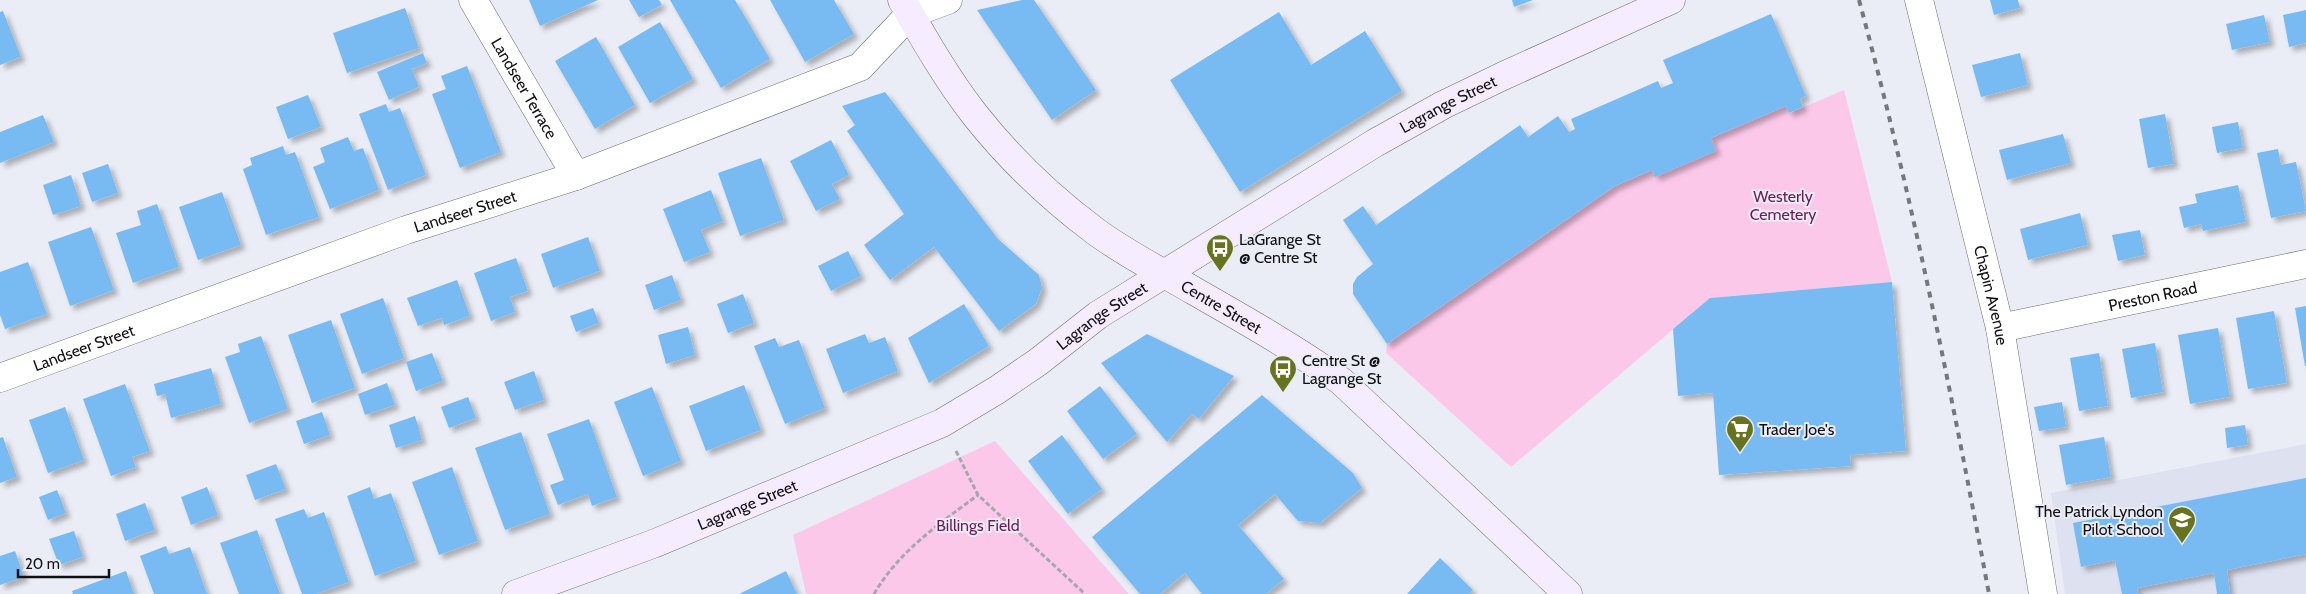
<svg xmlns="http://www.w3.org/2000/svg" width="2306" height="594" viewBox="0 0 2306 594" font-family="Cabin,sans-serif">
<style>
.built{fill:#dde1f0}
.green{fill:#fcc8e9}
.building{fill:#78bbf2;filter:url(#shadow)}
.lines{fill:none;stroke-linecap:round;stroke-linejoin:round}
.street-casing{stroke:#6d6e76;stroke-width:29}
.secondary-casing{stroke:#6d6e76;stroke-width:29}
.path{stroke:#a6a7ae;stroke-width:3;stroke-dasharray:5 2.5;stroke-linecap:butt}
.street{stroke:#fff;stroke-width:28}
.secondary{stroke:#f6ecff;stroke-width:28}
.rail{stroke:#76777d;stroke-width:4;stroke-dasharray:6 6;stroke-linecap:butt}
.labels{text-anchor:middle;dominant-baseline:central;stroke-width:4;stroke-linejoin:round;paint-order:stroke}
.street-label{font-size:16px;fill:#101013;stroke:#ebedf6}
.park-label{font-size:16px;fill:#6d1a57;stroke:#ebedf6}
.poi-label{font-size:16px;fill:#101013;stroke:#ebedf6;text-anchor:start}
</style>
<defs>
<filter id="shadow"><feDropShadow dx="4.5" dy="4.5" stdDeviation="2.5" flood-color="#0004"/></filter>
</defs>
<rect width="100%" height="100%" fill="#ebedf6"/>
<path class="built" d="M2306,444V594H2065L2051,493Z"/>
<path class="green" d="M1844,90L1892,282L1710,298L1511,467L1386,353L1387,344L1615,186L1652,170L1711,138L1786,106L1790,113Z
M995,441L1129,594H806L793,535Z"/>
<path class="building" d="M529,0H598L540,26Z
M629,0H659L662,5L639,17Z
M670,0H735L770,59L721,88Z
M770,0H834L854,34L805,62Z
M1022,0H1034L1096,90L1052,120L977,10Z
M1512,0H1533L1514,7Z
M1990,0H2018L2020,8L1994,15Z
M405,8L419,48L347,73L333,33Z
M2306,10V43L2289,47L2283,15Z
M3,11L21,57L0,65V12Z
M1279,12L1311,65L1365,31L1402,91L1240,192L1170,80Z
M1771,14L1806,96L1800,99L1803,107L1789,113L1786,106L1711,138L1716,151L1655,177L1652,170L1615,186L1387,344L1353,294V284L1357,277L1373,264L1343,220L1363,206L1376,225L1520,125L1528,137L1558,116L1569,132L1575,129L1571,119L1658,81L1661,88L1673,83L1663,60Z
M2264,15L2270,42L2232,50L2226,24Z
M660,22L693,79L650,103L618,47Z
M596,37L635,105L595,129L555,61Z
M423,53L427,63L412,69L419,87L389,100L377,72Z
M2020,53L2028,85L1981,97L1972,65Z
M467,66L501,152L460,168L432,94L446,89L441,76Z
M885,92L998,239L1039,275L1042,288L1036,304L999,331L934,247L890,280L864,245L904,214L847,131L855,125L842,106Z
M308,95L321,127L288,139L276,107Z
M386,104L389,112L400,108L426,175L388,190L359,114Z
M2165,114L2174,164L2148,168L2139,119Z
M43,115L54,142L0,163V132Z
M2238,122L2243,148L2217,153L2212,127Z
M2063,134L2071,163L2007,180L1999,150Z
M348,137L354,151L363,148L379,190L330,209L313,167L325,162L320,148Z
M831,140L849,175L832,184L840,199L816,211L790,161Z
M283,146L286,155L295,152L319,217L266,235L243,169L252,165L250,158Z
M2278,149L2281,165L2296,162L2306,211L2271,218L2257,153Z
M761,158L784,220L740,236L718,173Z
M108,164L118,193L92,202L82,173Z
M71,175L81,206L53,215L43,185Z
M2238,185L2246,222L2203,231L2201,224L2184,228L2179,207L2197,203L2195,194Z
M711,190L723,221L701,230L710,252L684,262L663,209Z
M222,192L241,245L198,260L179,207Z
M157,204L179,267L133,283L116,233L141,225L137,211Z
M2080,213L2088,245L2028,260L2020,229Z
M91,227L114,290L70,306L48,242Z
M2140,230L2145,255L2118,261L2112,235Z
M588,237L600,271L553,288L541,254Z
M848,251L861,276L831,291L818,266Z
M516,258L528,291L510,297L515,312L491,321L474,273Z
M28,262L47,314L5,329L0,315V272Z
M672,275L681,300L654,310L645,285Z
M457,280L470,316L444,325L442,318L418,326L407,298Z
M1892,282L1906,451L1850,455L1851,466L1719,475L1713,393L1678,396L1673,329L1710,298Z
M743,294L754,323L728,333L717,304Z
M383,298L404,358L362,374L340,314Z
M964,304L989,346L929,383L908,338Z
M2306,306V366H2305L2295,308Z
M593,308L599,323L576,332L570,316Z
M2274,311L2287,383L2248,389L2236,318Z
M331,320L355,388L312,403L288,335Z
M688,327L695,355L666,364L658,335Z
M2218,328L2230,397L2190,404L2178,335Z
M865,334L869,343L885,337L898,371L843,393L826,349Z
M1147,334L1234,376L1199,419L1192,414L1167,442L1101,363Z
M261,336L288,409L249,423L225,357L240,352L238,344Z
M775,338L779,347L799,340L825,408L785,424L754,346Z
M2155,343L2163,392L2131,398L2122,349Z
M432,353L443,381L416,391L406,362Z
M2099,353L2108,406L2079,411L2070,358Z
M211,368L221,404L171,418L165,394L157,396L154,384Z
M534,371L544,400L515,410L504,382Z
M387,383L395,405L365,415L358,394Z
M125,384L150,451L132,457L136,467L111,476L83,399Z
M744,385L761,430L706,451L689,406Z
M1100,386L1137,434L1103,459L1067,411Z
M652,387L681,461L643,476L614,402Z
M1262,395L1353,473L1362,488L1320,523L1298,521L1275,494L1238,525L1284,579L1266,594H1202L1185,573L1160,594H1140L1092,537Z
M468,397L476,418L449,428L441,407Z
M2062,402L2066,427L2039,431L2034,407Z
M65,407L84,460L48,473L29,420Z
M322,412L330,435L304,444L296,421Z
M415,416L422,440L396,448L389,425Z
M589,419L617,497L592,506L588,494L558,505L550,485L564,480L547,434Z
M2245,425L2248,445L2227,448L2225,428Z
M521,432L550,514L505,530L475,448Z
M1062,435L1102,489L1068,514L1028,461Z
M3,437L17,477L0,483V438Z
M2104,437L2111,477L2066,485L2059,445Z
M276,464L286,489L255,500L246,475Z
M452,467L478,541L439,555L412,482Z
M2306,478V554L2227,570L2230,594H2217L2214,573L2137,588L2138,594H2122L2115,560L2081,567L2073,523Z
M207,487L218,515L191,525L181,497Z
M370,487L374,499L391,493L416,561L375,576L347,496Z
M57,490L66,513L48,520L39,497Z
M145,503L155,530L125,541L116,514Z
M304,509L308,518L324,512L349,582L316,594H302L275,519Z
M257,530L280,594H239L220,543Z
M74,531L83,557L59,565L49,539Z
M166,546L169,554L190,547L207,594H154L140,556Z
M15,551L24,577L0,585V556Z
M1440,558L1473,590L1469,594H1407Z
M126,571L134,594H73L72,591Z
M786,571L797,594H739Z"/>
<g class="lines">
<g class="street-casing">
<g id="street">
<path id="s1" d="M473,0L576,176"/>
<path id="s2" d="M1919,0L2000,328L2043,594"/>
<path id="s3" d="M2000,328L2306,264"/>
<path id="s4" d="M0,378L406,230L576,176L860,67L910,14L948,0"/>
</g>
</g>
<g class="secondary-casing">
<g id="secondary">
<path id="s5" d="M902,0C924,39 947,79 975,115C1009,158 1051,198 1095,231C1126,254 1162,272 1196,292C1245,320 1294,348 1341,381L1568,594"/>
<path id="s6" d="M516,594L653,544L942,423L997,390L1038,362L1098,315L1375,143L1443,105L1503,76L1671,0"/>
</g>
</g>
<path class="path" d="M956,451L978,495L1085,594
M874,594C899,551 939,524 978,495"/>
<use href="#street" class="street"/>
<use href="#secondary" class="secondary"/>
<path class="rail" d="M1859,0C1912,196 1952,395 1989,594"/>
</g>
<defs>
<g id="bus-pin" transform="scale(1.4375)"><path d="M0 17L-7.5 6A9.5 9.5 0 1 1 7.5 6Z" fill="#67731e" stroke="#ebedf6"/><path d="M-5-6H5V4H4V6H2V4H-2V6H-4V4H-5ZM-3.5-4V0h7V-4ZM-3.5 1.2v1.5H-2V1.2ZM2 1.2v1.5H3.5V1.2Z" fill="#fff"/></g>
<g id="supermarket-pin" transform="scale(1.4375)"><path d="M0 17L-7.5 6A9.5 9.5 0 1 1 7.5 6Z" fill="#67731e" stroke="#ebedf6"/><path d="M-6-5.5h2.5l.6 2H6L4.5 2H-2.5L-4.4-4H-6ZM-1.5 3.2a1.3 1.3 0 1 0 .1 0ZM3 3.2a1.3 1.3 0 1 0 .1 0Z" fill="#fff"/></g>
<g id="school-pin" transform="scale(1.4375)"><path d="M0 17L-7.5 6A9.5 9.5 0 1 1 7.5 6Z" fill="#67731e" stroke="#ebedf6"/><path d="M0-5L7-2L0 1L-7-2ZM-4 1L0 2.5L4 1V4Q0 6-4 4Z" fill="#fff"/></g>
</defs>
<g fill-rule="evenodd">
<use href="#bus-pin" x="1220" y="248"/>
<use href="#bus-pin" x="1283" y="369"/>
<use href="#supermarket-pin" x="1740" y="429"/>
<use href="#school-pin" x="2182" y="520"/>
</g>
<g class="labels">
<g class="street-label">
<text stroke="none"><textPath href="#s1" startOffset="102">Landseer Terrace</textPath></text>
<text stroke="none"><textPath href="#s6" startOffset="1058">Lagrange Street</textPath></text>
<text stroke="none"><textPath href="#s4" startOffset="494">Landseer Street</textPath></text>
<text stroke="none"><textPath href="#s2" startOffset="304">Chapin Avenue</textPath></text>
<text stroke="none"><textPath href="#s3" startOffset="156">Preston Road</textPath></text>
<text stroke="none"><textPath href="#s5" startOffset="451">Centre Street</textPath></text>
<text stroke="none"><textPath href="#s6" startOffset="652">Lagrange Street</textPath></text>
<text stroke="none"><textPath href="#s4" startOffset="89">Landseer Street</textPath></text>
<text stroke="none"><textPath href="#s6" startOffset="248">Lagrange Street</textPath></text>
</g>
<g class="park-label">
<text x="1783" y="196">Westerly<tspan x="1783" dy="18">Cemetery</tspan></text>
<text x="978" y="525">Billings Field</text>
</g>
<g class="poi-label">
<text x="1239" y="239">LaGrange St<tspan x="1239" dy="18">@ Centre St</tspan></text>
<text x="1302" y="360">Centre St @<tspan x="1302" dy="18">Lagrange St</tspan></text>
<text x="1759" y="429">Trader Joe's</text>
<text x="2163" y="511" text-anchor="end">The Patrick Lyndon<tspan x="2163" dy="18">Pilot School</tspan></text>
</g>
</g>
<path d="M18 569v8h91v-8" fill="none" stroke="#101013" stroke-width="2.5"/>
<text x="25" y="569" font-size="15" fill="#101013" stroke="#ebedf6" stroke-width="4" paint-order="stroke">20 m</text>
</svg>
